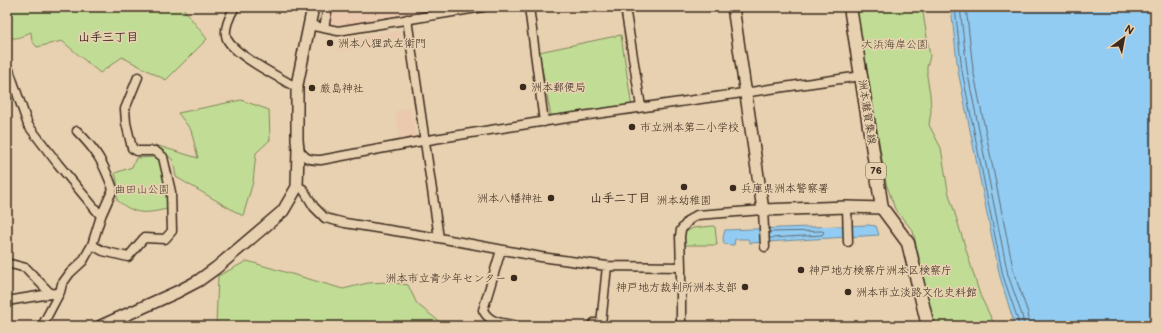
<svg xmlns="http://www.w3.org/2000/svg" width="1162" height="333" viewBox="0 0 1162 333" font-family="'Balsamiq Sans','Klee One',sans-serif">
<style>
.built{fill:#ebc9af}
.green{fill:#c1dd95;stroke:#7e845a}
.water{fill:#92ccf2;stroke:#6f8b9d}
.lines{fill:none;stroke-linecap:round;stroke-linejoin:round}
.shore{stroke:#5e6b73;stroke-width:1}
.street-casing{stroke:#3b2a1e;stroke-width:11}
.secondary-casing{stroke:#3b2a1e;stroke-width:14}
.primary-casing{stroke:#3b2a1e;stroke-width:15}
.street{stroke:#e8d1b0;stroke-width:8}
.secondary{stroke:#e8d1b0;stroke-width:11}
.primary{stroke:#e8d1b0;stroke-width:12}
.poi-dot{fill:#3b2a1e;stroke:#e8d1b0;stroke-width:1.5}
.labels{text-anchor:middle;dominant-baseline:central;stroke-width:3.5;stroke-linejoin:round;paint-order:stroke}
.shield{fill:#e8d1b0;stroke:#6f5c4a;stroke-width:1}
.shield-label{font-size:10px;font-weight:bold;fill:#3b2a1e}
.poi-label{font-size:11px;fill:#3b2a1e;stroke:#e8d1b0;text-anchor:start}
.park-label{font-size:11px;fill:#483c2a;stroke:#e8d1b0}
.street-label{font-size:11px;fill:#3b2a1e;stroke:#e8d1b0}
.neighbourhood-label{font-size:12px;font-weight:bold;fill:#3b2a1e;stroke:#e8d1b0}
</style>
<rect width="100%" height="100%" fill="#e8d1b0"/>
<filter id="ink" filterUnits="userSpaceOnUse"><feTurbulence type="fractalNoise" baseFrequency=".025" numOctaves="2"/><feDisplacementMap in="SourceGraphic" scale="8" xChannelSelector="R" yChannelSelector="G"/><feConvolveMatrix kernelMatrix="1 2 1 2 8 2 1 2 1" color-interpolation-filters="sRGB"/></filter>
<g filter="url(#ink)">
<path class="built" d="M325,7H450V10L340,26L322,19Z
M399,31L401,42L337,51L339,40Z
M410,108L416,137L400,140L395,111Z"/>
<path class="green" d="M7,7H182L207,39L166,80L122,57L100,73L62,41L37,47L32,41L31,32C20,36 20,40 7,37Z
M856,7H922L930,56L927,67V76L930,94L931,111L929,125L941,148L948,191L980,295L995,326H934L913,231L895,209L886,183Z
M621,35L632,108L551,117L539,52Z
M241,100L269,110L270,140L256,153L253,182L243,216L176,177L173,160L155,145L198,158L191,130L178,113Z
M156,157L162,164L169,197L167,209C144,214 135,215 117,200V181L115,173L132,167L136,158Z
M713,226L715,227L717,245H684V233L693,228Z
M247,261L343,289L368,283L389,282L408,285L417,304L445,326H216L218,276Z"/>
<path class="water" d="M951,7H1155V326H1015L1000,277L958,71Z
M868,225L876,226L879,235L750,243L748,239H735L734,245L724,244L723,238L725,230Z"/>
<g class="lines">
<path class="shore" d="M955,7L962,71L1003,276L1017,317L1019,326
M960,7L967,70L1008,275L1022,315L1024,326
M966,7L973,69L1014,273L1028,313L1030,326
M769,232L822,231L824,232L822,235L770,238"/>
<g class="street-casing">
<path id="street" d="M235,7C230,15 223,30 227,39C233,53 271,73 285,81L292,85H297
M529,7L544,122
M625,7L641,107
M407,19L439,238
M309,25L338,31L483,7
M324,28L328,7
M9,70L28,125L58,164L101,216
M298,149C306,159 308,160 321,160L422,141L540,122L861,76
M297,187L303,189L314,207L325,218L345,223L439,238L541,257L607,266L681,267
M847,207L848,242
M92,245L103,251L128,257L144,238L165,239L172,231L171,192L163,157L155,151H137L132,148L126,123L125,109L138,77
M501,250L483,310C490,324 503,322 516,326
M7,263L26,268L51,294
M7,301L56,293
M42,326L60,292L62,284L70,273L83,261L92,245L101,216L113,189C103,162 97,151 77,131
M592,326L594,323L601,324L607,266
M681,326V267L680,236L681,230L689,220L697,215L763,210L765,247"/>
</g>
<g class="secondary-casing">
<path id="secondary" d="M733,7L763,210L847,207L882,208
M101,326L177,292L198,281L216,268L283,211L297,187L298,149L297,140V85L313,7"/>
</g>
<g class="primary-casing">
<path id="primary" d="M850,7L882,208L908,243L928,326"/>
</g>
<use href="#street" class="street"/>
<use href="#secondary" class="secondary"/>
<use href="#primary" class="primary"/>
</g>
</g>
<g class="poi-dot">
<circle cx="330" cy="43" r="4"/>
<circle cx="523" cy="87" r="4"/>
<circle cx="312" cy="88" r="4"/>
<circle cx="632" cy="127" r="4"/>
<circle cx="684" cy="187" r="4"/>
<circle cx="733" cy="188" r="4"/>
<circle cx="551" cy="198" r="4"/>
<circle cx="801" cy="270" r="4"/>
<circle cx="514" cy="278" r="4"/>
<circle cx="745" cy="287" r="4"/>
<circle cx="848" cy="292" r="4"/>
</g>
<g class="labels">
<rect class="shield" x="866" y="163" width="20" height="16" rx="3"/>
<g class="shield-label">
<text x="876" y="171">76</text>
</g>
<g class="poi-label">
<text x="338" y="43">洲本八狸武左衛門</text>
<text x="531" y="87">洲本郵便局</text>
<text x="320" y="88">厳島神社</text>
<text x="640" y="127">市立洲本第二小学校</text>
<text x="741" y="188">兵庫県洲本警察署</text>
<text x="543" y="198" text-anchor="end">洲本八幡神社</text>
<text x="684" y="200" text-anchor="middle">洲本幼稚園</text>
<text x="809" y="270">神戸地方検察庁洲本区検察庁</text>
<text x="506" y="278" text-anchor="end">洲本市立青少年センター</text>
<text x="737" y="287" text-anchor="end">神戸地方裁判所洲本支部</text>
<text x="856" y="292">洲本市立淡路文化史料館</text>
</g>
<g class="park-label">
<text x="895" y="44">大浜海岸公園</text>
<text x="142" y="189">曲田山公園</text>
</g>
<g class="street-label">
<text transform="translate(867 112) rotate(81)">洲本灘賀集線</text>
</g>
<g class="neighbourhood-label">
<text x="108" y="37">山手三丁目</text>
<text x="620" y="198">山手二丁目</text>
</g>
</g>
<rect width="1162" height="333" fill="none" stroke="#e8d1b0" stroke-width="24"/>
<rect x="12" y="12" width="1138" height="309" fill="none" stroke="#3b2a1e" stroke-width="1.5" filter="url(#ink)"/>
<g transform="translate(1124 38) rotate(32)" stroke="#e8d1b0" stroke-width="3" paint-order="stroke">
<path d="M0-3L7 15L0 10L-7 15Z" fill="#3b2a1e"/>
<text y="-6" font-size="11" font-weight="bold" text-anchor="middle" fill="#3b2a1e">N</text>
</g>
</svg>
